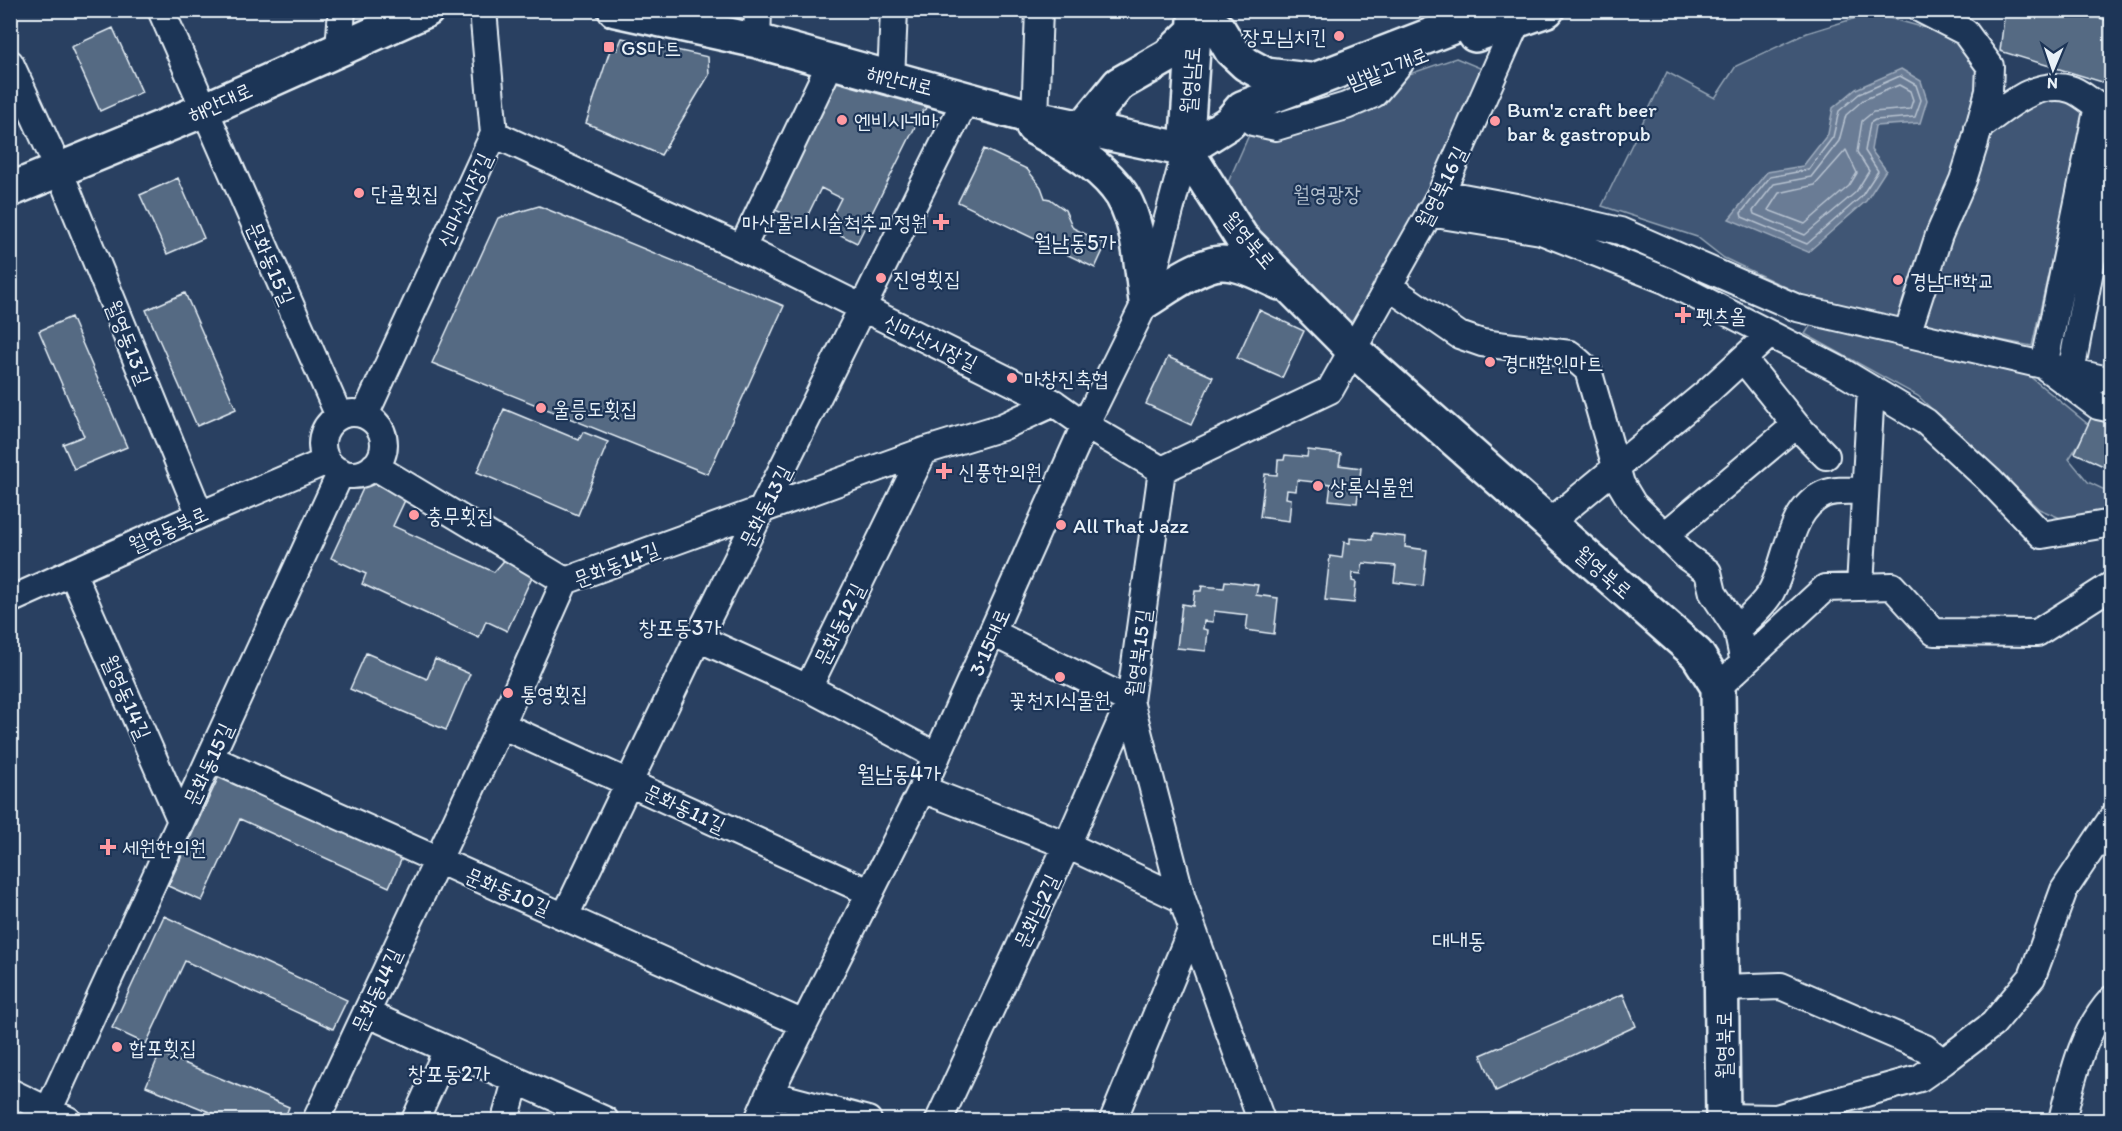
<svg xmlns="http://www.w3.org/2000/svg" width="2122" height="1131" viewBox="0 0 2122 1131" font-family="Itim,'Poor Story',sans-serif">
<style>
.green{fill:#415774;stroke:#94a4b6;stroke-width:1.5}
.water{fill:#6b7c95;stroke:#9dabbd;stroke-width:1.5}
.lines{fill:none;stroke-linecap:round;stroke-linejoin:round}
.shore{stroke:#b6c2d0;stroke-width:1.5}
.building{fill:#556a83;stroke:#e8f1f8;stroke-width:1.5}
.minor-casing{stroke:#e8f1f8;stroke-width:30}
.major-casing{stroke:#e8f1f8;stroke-width:38}
.minor{stroke:#1d3557;stroke-width:26}
.major{stroke:#1d3557;stroke-width:33}
.poi-dot{fill:#ff9aa2;stroke:#1d3557;stroke-width:2}
.labels{text-anchor:middle;dominant-baseline:central;stroke-width:4.5;stroke-linejoin:round;paint-order:stroke}
.poi-label{font-size:21px;fill:#e8f1f8;stroke:#1d3557;text-anchor:start}
.street-label{font-size:21px;fill:#e8f1f8;stroke:#1d3557}
.park-label{font-size:21px;fill:#b6c3d0;stroke:#1d3557}
.neighbourhood-label{font-size:22px;fill:#e8f1f8;stroke:#1d3557}
</style>
<rect width="100%" height="100%" fill="#294061"/>
<filter id="ink" filterUnits="userSpaceOnUse"><feTurbulence type="fractalNoise" baseFrequency=".0167" numOctaves="2"/><feDisplacementMap in="SourceGraphic" scale="12" xChannelSelector="R" yChannelSelector="G"/><feConvolveMatrix kernelMatrix="1 2 1 2 8 2 1 2 1" color-interpolation-filters="sRGB"/></filter>
<g filter="url(#ink)">
<path class="green" d="M1872,13L1950,35L1979,71L1965,130L1983,136L2047,92L2086,108L2032,346L1832,309L1724,258L1697,237L1602,206L1667,72L1715,98L1736,66L1807,33Z
M1456,58L1492,73L1360,315L1343,327L1222,196L1252,128Z
M1812,323L2028,375L2090,426L2069,459L2088,482L2111,493V516L2072,523L2039,509L1918,396L1805,334Z"/>
<path class="water" d="M1901,69L1921,81L1927,100L1920,123L1875,126L1871,150L1886,170L1866,201L1808,252L1729,219L1767,172L1803,166L1828,134L1833,108L1856,89Z"/>
<g class="lines">
<path class="shore" d="M1900,76L1916,85L1921,100L1915,117L1875,120L1870,123L1865,151L1878,171L1861,197L1807,244L1742,217L1741,213L1770,177L1808,170L1833,137L1839,111L1859,94Z
M1899,85L1910,91L1913,100L1910,109L1873,112L1862,121L1857,152L1869,171L1856,192L1805,235L1754,214L1753,211L1774,184L1811,177L1839,141L1846,115L1863,100Z
M1846,150L1857,173L1849,186L1805,224L1768,210L1779,193L1815,185Z"/>
</g>
<path class="building" d="M2005,10H2075L2112,22V85L2000,51Z
M113,28L142,92L100,111L71,47Z
M622,38L708,57L709,75L661,155L586,123L611,47L617,50Z
M837,80L933,103L923,111L857,243L826,228L841,198L821,188L804,223L773,209Z
M984,149L1027,169L1041,187L1045,198L1050,199L1065,210L1073,228L1106,244L1095,268L958,202Z
M178,178L204,238L167,254L140,195Z
M539,206L784,306L708,474L432,363L498,218Z
M185,293L236,409L197,426L146,310Z
M1259,310L1304,331L1282,378L1237,358Z
M71,317L127,447L74,469L63,444L84,436L39,331Z
M1168,357L1213,377L1191,425L1146,404Z
M2096,407L2112,420V470L2075,453Z
M504,409L579,440L583,432L608,442L578,515L477,472Z
M1308,450L1341,454L1339,465L1361,468L1357,503L1329,500L1331,484L1297,480L1296,491L1287,490L1286,498L1291,499L1289,521L1260,517L1265,474L1277,475L1278,460H1284L1285,455L1307,457Z
M367,480L406,498L393,526L494,572L509,555L536,568L507,631L486,621L479,638L362,584L366,574L331,558Z
M1373,533L1406,537L1405,547L1427,550L1423,586L1394,582L1396,566L1363,563L1361,574L1353,573L1352,581L1356,582L1354,603L1325,600L1330,556L1342,558L1344,542L1350,543V538L1372,540Z
M1225,581L1258,585L1256,595L1278,598L1274,634L1246,630L1248,615L1214,611L1213,622L1204,621L1203,629L1208,630L1206,651L1177,648L1182,604L1193,606L1195,591H1201L1202,586L1224,588Z
M366,653L427,679L435,659L470,674L446,730L350,689Z
M220,774L402,858L389,887L240,819L202,901L168,886Z
M164,916L347,1000L333,1029L185,961L146,1044L112,1028Z
M1623,994L1636,1026L1496,1091L1481,1055Z
M160,1053L289,1107L284,1120H229L146,1086Z"/>
<g class="lines">
<g class="minor-casing">
<path id="minor" d="M161,10L339,416
M757,41L758,10
M339,49L342,10
M10,63L58,168L200,515
M891,79L894,10
M2112,111L2098,106L2044,366L2098,406L2112,409
M1035,118L1039,10
M1253,122L1276,127L1346,106L1374,94L1400,63
M1978,128C2005,109 2035,79 2070,89C2079,91 2089,101 2098,106
M494,134L742,248L1054,403L1085,425L1162,470
M1441,193L1516,207L1620,231L1797,308L2112,381
M1429,213L1541,231L1665,280L1836,368L1926,422L1989,480L2042,535L2112,523
M742,248L831,62
M1388,286L1459,335L1482,343L1570,354L1588,370L1621,484L1633,504L1687,557L1708,572L1713,593L1737,629L1744,663
M1907,334L1939,235L1963,180L1975,142L1989,91L1990,66L1965,32L1922,10
M2071,372L2112,152
M322 444a31 31 0 1 1 62 0a31 31 0 1 1-62 0Z
M365,415L494,134L483,10
M1796,425L1826,456
M374,466L565,581
M1162,470L1130,701L1182,899L1261,1120
M1162,470L1330,390L1441,193L1518,19
M1549,523L1706,393L1770,334
M1665,535L1796,425L1743,359
M72,572L181,821
M1860,587L1871,389
M10,600L200,515L327,461
M1737,629C1748,618 1763,606 1771,592C1788,561 1788,510 1824,494C1835,489 1854,491 1865,491
M698,638L808,688L924,451
M807,687L937,756
M1718,687L1825,588L1892,586L1934,632L2037,633L2112,585
M501,725L869,892
M212,759L804,1024
M922,789L1067,845L1182,899
M565,916L698,638L967,97
M1723,988L1781,986L1925,1048L1943,1062
M366,1013L605,1120
M10,1092L68,1120
M769,1094L868,1120
M1723,1117L1776,1118L1920,1078L1943,1062L1993,1024L2032,977L2064,890L2112,818
M44,1120L341,472
M316,1120L501,725L565,581L924,451L1002,427L1054,403
M415,1120L447,1050
M505,1120L516,1081
M758,1120L769,1094L922,789L1085,425L1146,301L1186,150
M939,1120L1067,845L1130,701L993,633
M1113,1120L1192,928
M2062,1120C2073,1077 2081,1033 2112,999"/>
</g>
<g class="major-casing">
<path id="major" d="M615,10L757,41L1035,118L1186,150
M1195,11L1219,30L1231,50L1246,64L1266,75L1309,80
M1475,35L1547,10
M1033,127C1062,144 1094,160 1115,186C1139,213 1141,266 1146,301C1165,289 1200,263 1222,263C1241,263 1263,275 1280,283
M1083,128L1119,84L1168,56L1194,31
M1186,150L1241,237L1352,349L1697,654L1718,687L1723,1120
M1186,150L1229,123L1242,108L1496,10
M1186,150L1195,20
M10,190L204,110L427,10"/>
</g>
<use href="#minor" class="minor"/>
<use href="#major" class="major"/>
</g>
</g>
<g class="poi-dot">
<circle cx="1339" cy="36" r="6"/>
<rect x="603" y="41" width="12" height="12" rx="3"/>
<circle cx="842" cy="120" r="6"/>
<circle cx="1495" cy="121" r="6"/>
<circle cx="359" cy="193" r="6"/>
<path d="M938 213h6v6h6v6h-6v6h-6v-6h-6v-6h6z"/>
<circle cx="881" cy="278" r="6"/>
<circle cx="1898" cy="280" r="6"/>
<path d="M1680 306h6v6h6v6h-6v6h-6v-6h-6v-6h6z"/>
<circle cx="1490" cy="362" r="6"/>
<circle cx="1012" cy="378" r="6"/>
<circle cx="541" cy="408" r="6"/>
<path d="M941 462h6v6h6v6h-6v6h-6v-6h-6v-6h6z"/>
<circle cx="1318" cy="486" r="6"/>
<circle cx="414" cy="515" r="6"/>
<circle cx="1061" cy="525" r="6"/>
<circle cx="1060" cy="677" r="6"/>
<circle cx="508" cy="693" r="6"/>
<path d="M105 838h6v6h6v6h-6v6h-6v-6h-6v-6h6z"/>
<circle cx="117" cy="1047" r="6"/>
</g>
<g class="labels">
<g class="poi-label">
<text x="1327" y="36" text-anchor="end">장모님치킨</text>
<text x="621" y="47">GS마트</text>
<text x="1507" y="109">Bum'z craft beer<tspan x="1507" dy="24">bar &amp; gastropub</tspan></text>
<text x="854" y="120">엔비시네마</text>
<text x="371" y="193">단골횟집</text>
<text x="928" y="222" text-anchor="end">마산물리시술척추교정원</text>
<text x="893" y="278">진영횟집</text>
<text x="1910" y="280">경남대학교</text>
<text x="1696" y="315">펫츠올</text>
<text x="1502" y="362">경대할인마트</text>
<text x="1024" y="378">마창진축협</text>
<text x="553" y="408">울릉도횟집</text>
<text x="958" y="471">신풍한의원</text>
<text x="1330" y="486">상록식물원</text>
<text x="426" y="515">충무횟집</text>
<text x="1073" y="525">All That Jazz</text>
<text x="520" y="693">통영횟집</text>
<text x="1060" y="699" text-anchor="middle">꽃천지식물원</text>
<text x="122" y="847">세원한의원</text>
<text x="129" y="1047">합포횟집</text>
</g>
<g class="street-label">
<text transform="translate(1388 68) rotate(-21)">밤밭고개로</text>
<text transform="translate(900 80) rotate(14)">해안대로</text>
<text transform="translate(1190 80) rotate(-86)">월영남로</text>
<text transform="translate(220 102) rotate(-24)">해안대로</text>
<text transform="translate(1441 187) rotate(-63)">월영북16길</text>
<text transform="translate(464 200) rotate(-65)">신마산시장길</text>
<text transform="translate(1250 240) rotate(50)">월영북로</text>
<text transform="translate(271 263) rotate(66)">문화동15길</text>
<text transform="translate(129 342) rotate(68)">월영동13길</text>
<text transform="translate(931 342) rotate(26)">신마산시장길</text>
<text transform="translate(765 506) rotate(-63)">문화동13길</text>
<text transform="translate(168 529) rotate(-24)">월영동북로</text>
<text transform="translate(616 564) rotate(-21)">문화동14길</text>
<text transform="translate(1604 572) rotate(41)">월영북로</text>
<text transform="translate(839 624) rotate(-64)">문화동12길</text>
<text transform="translate(989 642) rotate(-66)">3·15대로</text>
<text transform="translate(1138 653) rotate(-83)">월영북15길</text>
<text transform="translate(127 697) rotate(66)">월영동14길</text>
<text transform="translate(208 764) rotate(-65)">문화동15길</text>
<text transform="translate(685 808) rotate(25)">문화동11길</text>
<text transform="translate(508 891) rotate(23)">문화동10길</text>
<text transform="translate(1036 911) rotate(-65)">문화남2길</text>
<text transform="translate(376 990) rotate(-65)">문화동14길</text>
<text transform="translate(1723 1045) rotate(-90)">월영북로</text>
</g>
<g class="park-label">
<text x="1327" y="193">월영광장</text>
</g>
<g class="neighbourhood-label">
<text x="1075" y="242">월남동5가</text>
<text x="680" y="627">창포동3가</text>
<text x="899" y="773">월남동4가</text>
<text x="1459" y="940">대내동</text>
<text x="449" y="1073">창포동2가</text>
</g>
</g>
<rect width="2122" height="1131" fill="none" stroke="#1d3557" stroke-width="36"/>
<rect x="18" y="18" width="2086" height="1095" fill="none" stroke="#e8f1f8" stroke-width="2" filter="url(#ink)"/>
<g transform="translate(2053 69) rotate(182)" stroke="#1d3557" stroke-width="4.5" paint-order="stroke">
<path d="M0-4.5L10 22L0 15L-10 22Z" fill="#e8f1f8"/>
<text y="-9" font-size="16" font-weight="bold" text-anchor="middle" fill="#e8f1f8">N</text>
</g>
</svg>
